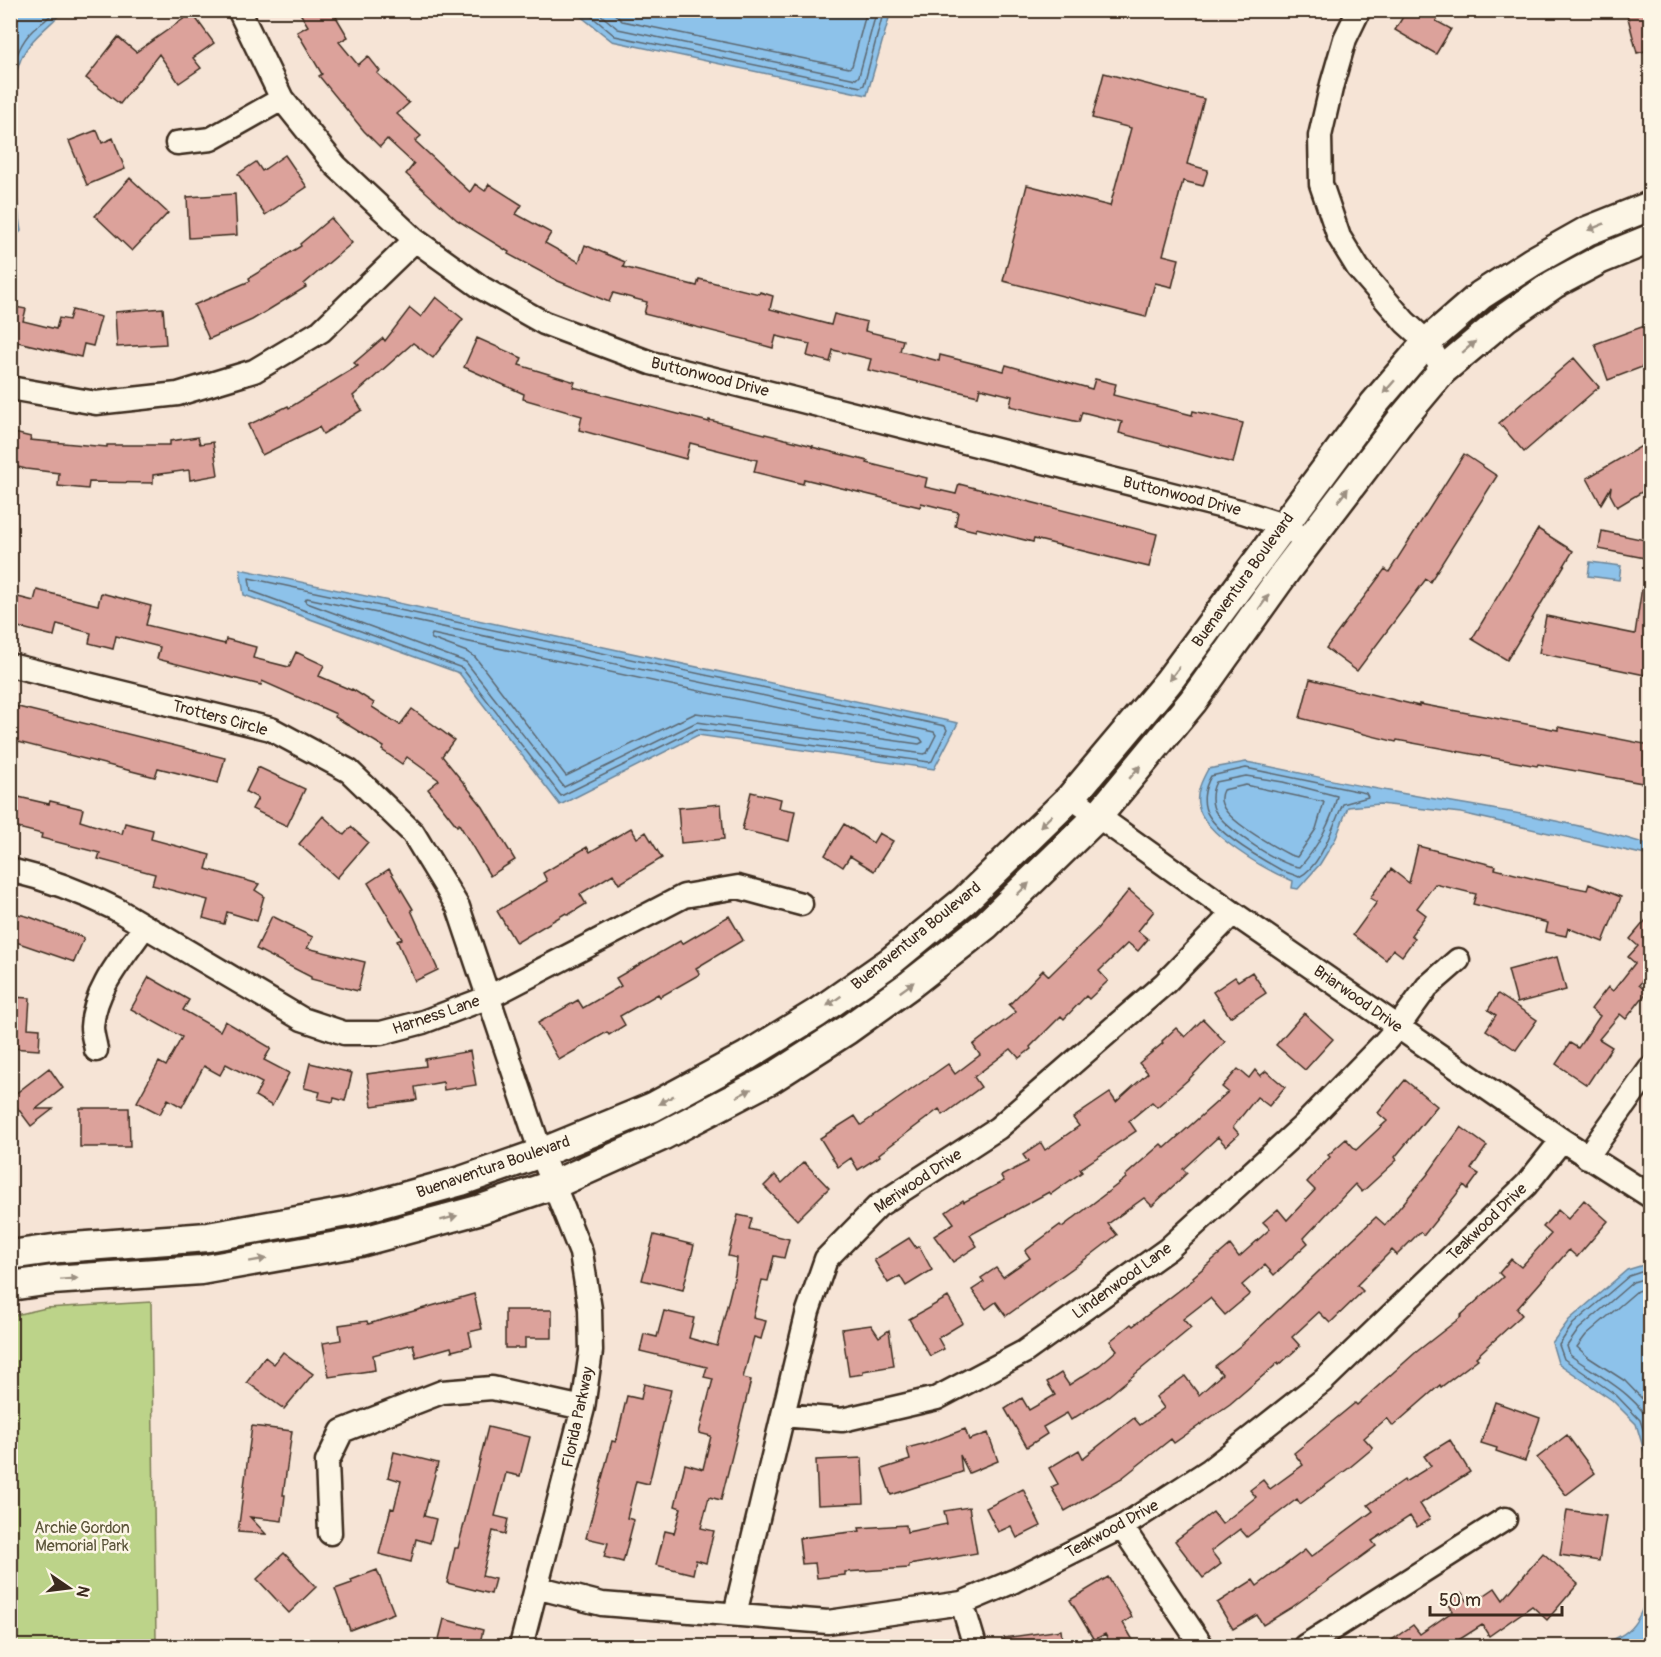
<svg xmlns="http://www.w3.org/2000/svg" width="1661" height="1657" viewBox="0 0 1661 1657" font-family="Pangolin,sans-serif">
<style>
.green{fill:#bcd389;stroke:#7c7e54;stroke-width:1.5}
.water{fill:#8dc2ea;stroke:#6c8598;stroke-width:1.5}
.lines{fill:none;stroke-linecap:round;stroke-linejoin:round}
.shore{stroke:#5c6770;stroke-width:1.5}
.building{fill:#dca29b;stroke:#3b2a1e;stroke-width:1.5}
.minor-casing{stroke:#3b2a1e;stroke-width:27}
.major-casing{stroke:#3b2a1e;stroke-width:33}
.minor{stroke:#fcf5e5;stroke-width:22}
.major{stroke:#fcf5e5;stroke-width:28}
.oneway{fill:#9c9082}
.labels{text-anchor:middle;dominant-baseline:central;stroke-width:5;stroke-linejoin:round;paint-order:stroke}
.street-label{font-size:16px;fill:#3b2a1e;stroke:#fcf5e5}
.park-label{font-size:16px;fill:#5b5439;stroke:#fcf5e5}
</style>
<rect width="100%" height="100%" fill="#f6e4d6"/>
<filter id="ink" filterUnits="userSpaceOnUse"><feTurbulence type="fractalNoise" baseFrequency=".0167" numOctaves="2"/><feDisplacementMap in="SourceGraphic" scale="12" xChannelSelector="R" yChannelSelector="G"/><feConvolveMatrix kernelMatrix="1 2 1 2 8 2 1 2 1" color-interpolation-filters="sRGB"/></filter>
<g filter="url(#ink)">
<path class="green" d="M151,1302L156,1639L154,1646H11V1316L46,1308Z"/>
<path class="water" d="M11,10L63,11C49,27 30,38 21,59C9,86 14,119 15,147C16,175 16,203 21,231L16,236L11,238Z
M574,11H891L867,95L612,41Z
M1590,562L1621,566L1619,580L1588,576Z
M240,569L958,723L934,769L698,735L560,805L459,673L244,595Z
M1246,762C1287,769 1327,780 1367,787C1462,805 1558,816 1650,845V856L1461,813L1380,804L1348,807L1336,838L1320,864L1298,889L1292,888L1293,881C1267,871 1202,834 1198,804C1196,792 1202,780 1208,769Z
M1650,1263V1470L1636,1424L1612,1400L1558,1363L1552,1343L1569,1320L1627,1270Z
M1650,1589V1646H1592C1631,1637 1637,1626 1650,1589Z"/>
<g class="lines">
<path class="shore" d="M584,10L615,36L861,87L864,85L884,10
M595,10L618,29L856,79L859,76L877,10
M610,10L622,21L849,68L852,66L867,10
M10,74C15,59 21,41 33,30C41,23 49,19 55,10
M249,578L945,726L947,730L932,761L929,762L697,729L561,796L462,668L251,591Z
M307,598L934,732L936,735L927,753L924,754L697,722L564,787L466,662L307,603L305,601Z
M432,634L920,738L923,742L919,744L696,713L566,776L475,657L467,652L432,639L431,637Z
M1246,768L1366,793L1368,797L1343,804C1332,826 1323,865 1299,877C1293,874 1287,873 1281,870C1261,859 1221,836 1209,816C1201,804 1204,788 1211,776Z
M1246,776L1283,782L1337,796C1332,821 1317,848 1300,867C1278,865 1230,831 1217,814C1210,805 1211,791 1216,782Z
M1246,785L1324,802L1316,829L1297,857L1290,855C1273,846 1228,822 1222,804C1220,799 1221,794 1223,790Z
M1650,1269L1629,1276L1573,1324L1559,1345L1564,1359L1616,1395L1640,1420L1650,1450
M1650,1277L1633,1282L1579,1329L1567,1346L1570,1355C1595,1374 1641,1396 1650,1426
M1650,1287L1637,1291L1586,1335L1577,1347L1588,1357L1625,1381L1650,1407"/>
</g>
<path class="building" d="M298,10H332L348,37L339,42L358,65L368,56L380,71L377,73L409,103L397,114L421,136L415,141L470,192L475,184L485,191L489,184L522,205L516,214L551,233L545,243L579,262L585,245L625,262L623,267L697,286L699,279L759,294L760,292L773,296L770,309L831,325L834,314L867,322L865,331L903,340L900,351L939,361L940,355L1004,371L1006,365L1092,389L1095,379L1116,384L1113,395L1192,415L1193,411L1243,423L1233,463L1119,433L1122,422L1082,412L1079,422L1039,413L1010,406L1012,396L980,388L978,396L868,370L871,359L833,350L830,362L807,356L810,344L776,336L773,348L748,341V340L644,314L647,302L613,293L609,302L558,281L508,254L509,252L457,220L406,174L414,164L387,139L380,147L364,131L319,76L322,74L297,32L308,26Z
M1407,10H1442L1436,21L1451,29L1436,54L1395,30Z
M1626,10H1650V50L1637,53Z
M192,13L214,43L193,58L201,68L179,83L159,54L120,104L86,78L118,37L136,52Z
M1104,73L1204,99L1187,164L1208,170L1203,186L1183,181L1163,255L1179,259L1172,287L1155,283L1146,317L1003,281L1027,185L1110,206L1131,128L1092,118Z
M97,130L102,143L113,138L125,169L87,185L69,141Z
M285,155L307,187L265,215L238,174L256,162L262,171Z
M130,178L168,213L132,251L95,216Z
M235,194L237,235L189,238L187,197Z
M331,218L352,243L304,284L306,287L252,320L209,339L194,305L250,281L249,278L301,246L300,244Z
M436,297L463,319L433,358L413,343L353,396L362,410L323,434L319,427L262,455L248,425L288,406L289,408L358,366L354,363L383,338L385,341L410,308L421,317Z
M10,306L26,309L23,321L56,329L59,318L69,320L72,310L101,317L93,346L84,344L81,357L18,342L16,351L10,350Z
M163,308L166,344L117,347L115,312Z
M1650,324V364L1608,380L1595,344Z
M477,338L522,358L519,365L575,382L573,387L709,422V420L813,446L812,447L868,461L867,463L927,478L925,487L956,494L959,484L1157,534L1149,567L1034,539L1033,542L976,528V531L955,526L958,512L921,503L920,507L804,479L803,484L754,472L757,460L690,443L686,459L579,430L582,416L523,399L524,394L464,367Z
M1574,358L1599,387L1524,452L1499,423Z
M10,432L31,437L30,440L107,447V445H170V441L198,437L200,444L213,442L218,475L190,480L189,470L153,475V483L89,482L88,489L58,486L59,473L26,469L10,465Z
M1650,441V487L1617,507L1610,494L1611,487L1601,504L1587,478Z
M1464,454L1497,476L1430,582L1426,579L1357,671L1326,648L1385,569L1389,572Z
M1538,529L1573,551L1507,660L1472,639Z
M1602,531L1650,541V559L1599,549Z
M1642,587L1650,588V676L1539,653L1546,616L1635,634Z
M37,590L98,605L101,593L151,606L146,625L225,644L226,639L256,647L253,658L289,667L296,652L324,665L319,676L351,690L352,689L374,703L372,707L400,725L412,709L454,740L442,756L483,807L515,860L490,876L459,824L457,826L428,789L439,780L407,757L402,764L382,750L384,747L335,717L336,714L262,681L261,685L157,659L160,647L116,636L113,649L89,643L91,633L57,624L54,636L10,625V595L34,601Z
M1310,679L1419,706V704L1558,730V727L1650,745V771L1648,784L1538,764L1537,766L1397,740L1396,742L1300,718Z
M10,705L225,758L218,783L158,768L155,777L10,740Z
M258,767L305,789L287,826L252,809L258,798L246,792Z
M751,792L781,799L779,808L795,811L789,841L742,830Z
M10,795L49,804L50,801L83,809L80,821L122,834L125,823L153,830L151,839L210,855L206,869L259,884L255,890L264,896L257,921L227,912L224,924L203,918L208,900L152,885L155,874L98,859L100,853L41,838L42,834L10,826Z
M721,804L724,839L681,843L678,808Z
M323,816L344,835L351,827L368,842L337,878L299,844Z
M844,824L873,843L879,833L893,841L874,871L850,856L843,867L825,855Z
M631,828L637,838L646,832L662,858L619,884L613,874L580,894L586,904L568,915L566,913L516,943L497,911L547,881L543,873L587,847L590,852Z
M1418,846L1496,866L1495,869L1543,881L1587,890L1589,884L1621,897L1603,942L1568,928L1566,936L1546,932L1548,923L1473,904L1476,894L1435,884L1417,908L1426,915L1411,935L1415,938L1402,956L1393,949L1386,960L1353,935L1377,902L1370,898L1391,869L1409,883Z
M389,869L413,909L411,910L438,970L415,981L397,941L402,939L368,883Z
M1129,890L1154,911L1138,931L1148,939L1138,951L1128,943L1099,971L1108,981L1089,999L1086,996L1064,1019L1061,1016L1030,1047L1031,1049L1019,1058L1011,1049L974,1077L981,1087L943,1115L939,1109L879,1154L880,1156L858,1170L851,1158L838,1167L820,1138L855,1116L861,1125L948,1064L955,1074L980,1055L973,1045L1016,1012L1009,1005L1043,970L1049,976L1097,929Z
M10,912L30,917L84,938L74,962L10,940Z
M1650,915V976L1648,974L1639,985L1647,992L1626,1019L1620,1014L1599,1039L1612,1047L1587,1085L1556,1064L1570,1043L1578,1048L1600,1016L1591,1009L1608,987L1613,991L1635,963L1628,957L1638,946L1630,939Z
M272,916L294,927L292,929L294,928L313,937L307,948L365,962L358,991L311,979V977L256,949Z
M729,916L743,940L696,968L700,974L660,997L658,994L620,1016L625,1025L609,1035L607,1032L559,1060L538,1023L578,1000L583,1008L621,986L616,978L680,941L682,944Z
M1557,957L1566,990L1517,1003L1508,970Z
M1252,972L1266,993L1230,1017L1213,992L1235,977L1238,981Z
M149,977L189,1000L183,1010L220,1031L225,1021L271,1048L264,1060L289,1073L272,1106L255,1096L262,1083L226,1064L220,1075L204,1066L182,1107L168,1099L160,1114L137,1102L159,1062L166,1066L182,1037L131,1009Z
M1498,994L1537,1020L1516,1050L1486,1030L1496,1015L1488,1010Z
M10,997L30,998L28,1028L40,1029L39,1050L10,1048Z
M1304,1013L1333,1039L1305,1070L1276,1045Z
M1203,1019L1225,1042L1190,1078L1157,1107L1152,1102L1129,1121L1136,1131L1080,1169L1082,1172L1051,1194L1049,1192L970,1235L977,1246L953,1262L934,1236L954,1223L946,1212L963,1200L964,1202L1004,1181L1001,1176L1028,1162L1023,1155L1041,1143L1045,1150L1079,1126L1073,1118L1110,1093L1116,1102L1148,1073L1139,1063L1163,1043L1162,1041L1176,1028L1185,1037Z
M470,1051L476,1085L444,1090L443,1082L415,1087L417,1100L372,1106L367,1074L426,1066L425,1059Z
M310,1063L352,1073L345,1101L334,1098L333,1102L318,1099L320,1092L304,1088Z
M49,1068L63,1088L36,1109H53L31,1126L10,1098Z
M1238,1069L1249,1078L1255,1070L1260,1076L1266,1071L1285,1087L1269,1106L1257,1097L1233,1127L1239,1134L1226,1146L1218,1137L1183,1169L1187,1173L1152,1206L1144,1198L1108,1224L1117,1235L1091,1255L1006,1316L996,1302L986,1309L972,1290L984,1282L981,1278L996,1268L1003,1277L1030,1258L1025,1251L1060,1225L1062,1227L1126,1178L1125,1176L1161,1144L1165,1148L1228,1092L1222,1087Z
M1405,1080L1437,1106L1395,1157L1397,1160L1362,1192L1355,1184L1304,1238L1308,1243L1274,1275L1265,1265L1242,1285L1250,1294L1225,1315L1210,1298L1183,1319L1191,1328L1106,1398L1071,1420L1067,1413L1043,1427L1047,1434L1027,1447L1005,1409L1022,1398L1029,1410L1055,1395L1047,1382L1061,1373L1069,1385L1100,1365L1117,1350L1110,1341L1131,1324L1133,1326L1194,1279L1193,1277L1230,1245L1239,1257L1270,1229L1263,1222L1278,1209L1287,1220L1315,1190L1307,1182L1330,1157L1328,1155L1346,1139L1356,1150L1387,1121L1378,1113Z
M80,1108H129L130,1147H80Z
M1461,1127L1487,1146L1471,1169L1479,1174L1468,1189L1464,1185L1424,1235L1420,1232L1397,1255L1392,1250L1357,1285L1363,1291L1330,1323L1319,1312L1292,1337L1300,1346L1279,1365L1278,1363L1230,1404L1174,1443L1171,1439L1122,1478L1065,1511L1051,1487L1058,1484L1049,1468L1079,1450L1083,1458L1134,1418L1140,1425L1164,1408L1156,1397L1185,1376L1199,1395L1222,1374L1215,1366L1240,1346L1376,1217L1385,1225L1427,1175Z
M804,1162L829,1188L797,1220L764,1186L775,1175L782,1183Z
M1584,1200L1608,1221L1577,1257L1569,1250L1517,1309L1522,1315L1476,1357L1478,1359L1441,1387L1440,1385L1393,1426L1387,1418L1364,1438L1373,1448L1349,1468L1300,1504L1297,1499L1247,1537L1240,1529L1211,1551L1221,1564L1203,1578L1175,1541L1213,1512L1222,1524L1256,1497L1250,1490L1263,1480L1270,1489L1303,1465L1294,1453L1355,1403L1357,1405L1415,1353L1461,1317L1460,1316L1503,1277L1499,1273L1511,1259L1521,1267L1551,1234L1543,1227L1558,1210L1568,1219Z
M738,1215L752,1218L749,1229L789,1239L784,1258L774,1256L768,1281L762,1280L753,1318L766,1321L761,1339L754,1337L743,1378L751,1380L721,1500L709,1497L701,1528L714,1531L706,1563L696,1560L693,1574L656,1565L665,1531L674,1533L681,1508L675,1506L685,1464L703,1469L711,1436L699,1433L713,1379L704,1377L707,1367L640,1351L644,1334L657,1337L664,1311L694,1318L689,1338L717,1346L735,1274L737,1258L728,1256Z
M654,1235L694,1245L683,1290L642,1280Z
M909,1238L916,1248L919,1246L932,1270L906,1286L900,1276L888,1283L874,1260Z
M474,1294L482,1329L469,1332L472,1346L452,1351L451,1347L416,1357L413,1344L373,1355L375,1370L329,1377L323,1343L341,1340L339,1325L367,1321L368,1324Z
M948,1297L963,1323L938,1338L944,1349L930,1356L909,1319Z
M505,1310H552V1338H525V1348H505Z
M871,1325L879,1337L889,1330L894,1366L863,1371V1374L849,1376L842,1329Z
M283,1352L313,1374L284,1409L247,1382L265,1357L274,1364Z
M644,1384L671,1390L649,1484L636,1481L627,1518L634,1520L623,1562L604,1557L608,1543L586,1538L612,1441L616,1442L627,1396L641,1399Z
M1495,1402L1540,1418L1525,1461L1496,1451L1497,1448L1481,1443Z
M252,1426L292,1431L283,1495H285L282,1521L250,1517L266,1534L238,1532Z
M488,1427L530,1437L520,1476L506,1473L495,1516L508,1519L505,1534L493,1531L482,1576L495,1579L491,1594L447,1583L455,1548H458Z
M965,1429L969,1440L988,1433L998,1461L969,1473L960,1455L962,1472L891,1495L882,1469L910,1460L907,1448L922,1444L923,1445Z
M1567,1435L1595,1473L1566,1495L1537,1458Z
M1450,1440L1470,1472L1420,1504L1430,1519L1417,1527L1410,1516L1372,1541L1376,1546L1291,1608L1263,1625L1257,1615L1233,1629L1217,1603L1253,1580L1257,1586L1305,1550L1311,1557L1373,1511L1368,1505L1404,1480L1405,1482L1431,1466L1424,1456Z
M394,1452L438,1463L424,1516L436,1519L430,1543L416,1539L411,1562L379,1554L391,1508L394,1509L401,1481L388,1477Z
M862,1458L864,1503L818,1505L816,1460Z
M1023,1489L1041,1526L1017,1538L1011,1526L998,1532L986,1508Z
M969,1507L977,1553L909,1565V1568L845,1572V1575L817,1578L815,1563L802,1564L799,1538L860,1531L859,1528L906,1525L907,1532L947,1524L944,1511Z
M1567,1510L1606,1516L1599,1561L1560,1555Z
M284,1553L316,1587L289,1613L257,1579Z
M1543,1553L1578,1584L1547,1620L1532,1606L1489,1636L1482,1625L1457,1641L1461,1647H1382L1413,1625L1420,1634L1453,1611L1448,1603L1462,1593L1470,1605L1495,1588L1503,1600Z
M377,1570L394,1613L350,1630L335,1589L352,1583L351,1580Z
M1108,1577L1132,1617L1123,1623L1137,1647H1112L1105,1634L1094,1640L1070,1600Z
M444,1619L483,1630L479,1647H437Z
M1061,1630L1063,1647H1004V1638Z"/>
<g class="lines">
<g class="minor-casing">
<path id="minor" d="M239,10L282,99L335,165L415,240L482,288L544,323L651,363L1243,512L1283,525L1297,534
M1359,10L1345,39L1332,84L1320,136L1321,184L1339,237L1358,268L1405,322L1427,342L1443,370
M177,143L211,139L282,99
M10,388L96,403L178,394L254,371L321,331L415,240
M10,665L271,729L349,771L413,833L458,907L541,1153L581,1253L590,1309L591,1351L583,1408L521,1646
M1071,797L1233,913L1562,1140L1650,1196
M10,870C48,879 82,892 116,909L302,1019L344,1033H381L423,1022L489,997L684,896L738,887L801,904
M96,1050C95,1043 92,1034 92,1027C94,989 124,956 145,926
M1587,1157L1650,1069
M783,1415L842,1420L937,1398L1024,1352L1168,1249L1304,1125L1383,1044L1398,1027L1427,987L1458,960
M1122,1527L1202,1646
M330,1533L327,1462L342,1431L442,1392L492,1388L583,1408
M536,1587L602,1604L828,1622L962,1603L1014,1581L1122,1527L1210,1470L1324,1380L1526,1185L1562,1140
M962,1603L975,1646
M735,1614L808,1311L826,1259L878,1206L998,1128L1165,983L1233,913
M1305,1646L1505,1519"/>
</g>
<g class="major-casing">
<path id="major" d="M10,1255L60,1248L208,1237L353,1211L461,1181L541,1153L653,1107L747,1056L817,1013L890,962L964,901L1071,797L1168,682L1374,404L1427,342L1481,295L1532,262L1587,231L1650,206
M10,1286L52,1280L201,1270L360,1242L478,1210L555,1184L660,1137L769,1080L847,1030L911,984L986,925L1097,817L1193,701L1285,572L1401,420L1443,370L1505,318L1554,284L1601,259L1650,239"/>
</g>
<use href="#minor" class="minor"/>
<use href="#major" class="major"/>
</g>
<defs><path id="oneway-solid" d="M-6-.8H1V-3.2L6.5 0L1 3.2V.8H-6Z" transform="scale(1.5)"/></defs>
<g class="oneway">
<use href="#oneway-solid" transform="translate(1596 227) rotate(158)"/>
<use href="#oneway-solid" transform="translate(1469 347) rotate(-41)"/>
<use href="#oneway-solid" transform="translate(1389 387) rotate(131)"/>
<use href="#oneway-solid" transform="translate(1343 495) rotate(-53)"/>
<use href="#oneway-solid" transform="translate(1264 602) rotate(-54)"/>
<use href="#oneway-solid" transform="translate(1174 674) rotate(127)"/>
<use href="#oneway-solid" transform="translate(1135 772) rotate(-50)"/>
<use href="#oneway-solid" transform="translate(1046 821) rotate(136)"/>
<use href="#oneway-solid" transform="translate(1023 889) rotate(-44)"/>
<use href="#oneway-solid" transform="translate(907 987) rotate(-36)"/>
<use href="#oneway-solid" transform="translate(834 1001) rotate(145)"/>
<use href="#oneway-solid" transform="translate(744 1093) rotate(-28)"/>
<use href="#oneway-solid" transform="translate(666 1100) rotate(151)"/>
<use href="#oneway-solid" transform="translate(449 1218) rotate(-15)"/>
<use href="#oneway-solid" transform="translate(258 1260) rotate(-10)"/>
<use href="#oneway-solid" transform="translate(69 1279) rotate(-4)"/>
</g>
</g>
<g class="labels">
<g class="street-label">
<text transform="translate(710 377) rotate(14)">Buttonwood Drive</text>
<text transform="translate(1182 496) rotate(14)">Buttonwood Drive</text>
<text transform="translate(1243 580) rotate(-54)">Buenaventura Boulevard</text>
<text transform="translate(220 718) rotate(15)">Trotters Circle</text>
<text transform="translate(916 936) rotate(-39)">Buenaventura Boulevard</text>
<text transform="translate(1358 999) rotate(35)">Briarwood Drive</text>
<text transform="translate(436 1015) rotate(-19)">Harness Lane</text>
<text transform="translate(493 1167) rotate(-19)">Buenaventura Boulevard</text>
<text transform="translate(918 1181) rotate(-34)">Meriwood Drive</text>
<text transform="translate(1487 1222) rotate(-44)">Teakwood Drive</text>
<text transform="translate(1122 1281) rotate(-36)">Lindenwood Lane</text>
<text transform="translate(578 1417) rotate(-78)">Florida Parkway</text>
<text transform="translate(1112 1529) rotate(-29)">Teakwood Drive</text>
</g>
<g class="park-label">
<text x="82" y="1528">Archie Gordon<tspan x="82" dy="18">Memorial Park</tspan></text>
</g>
</g>
<rect width="1661" height="1657" fill="none" stroke="#fcf5e5" stroke-width="36"/>
<rect x="18" y="18" width="1625" height="1621" fill="none" stroke="#3b2a1e" stroke-width="2" filter="url(#ink)"/>
<g transform="translate(69 1588) rotate(104)" stroke="#fcf5e5" stroke-width="4.5" paint-order="stroke">
<path d="M0-4.5L10 22L0 15L-10 22Z" fill="#3b2a1e"/>
<text y="-9" font-size="16" font-weight="bold" text-anchor="middle" fill="#3b2a1e">N</text>
</g>
<path d="M1430 1606v9h132v-9" fill="none" stroke="#3b2a1e" stroke-width="3"/>
<text x="1439" y="1606" font-size="18" fill="#3b2a1e" stroke="#fcf5e5" stroke-width="4.5" paint-order="stroke">50 m</text>
</svg>
